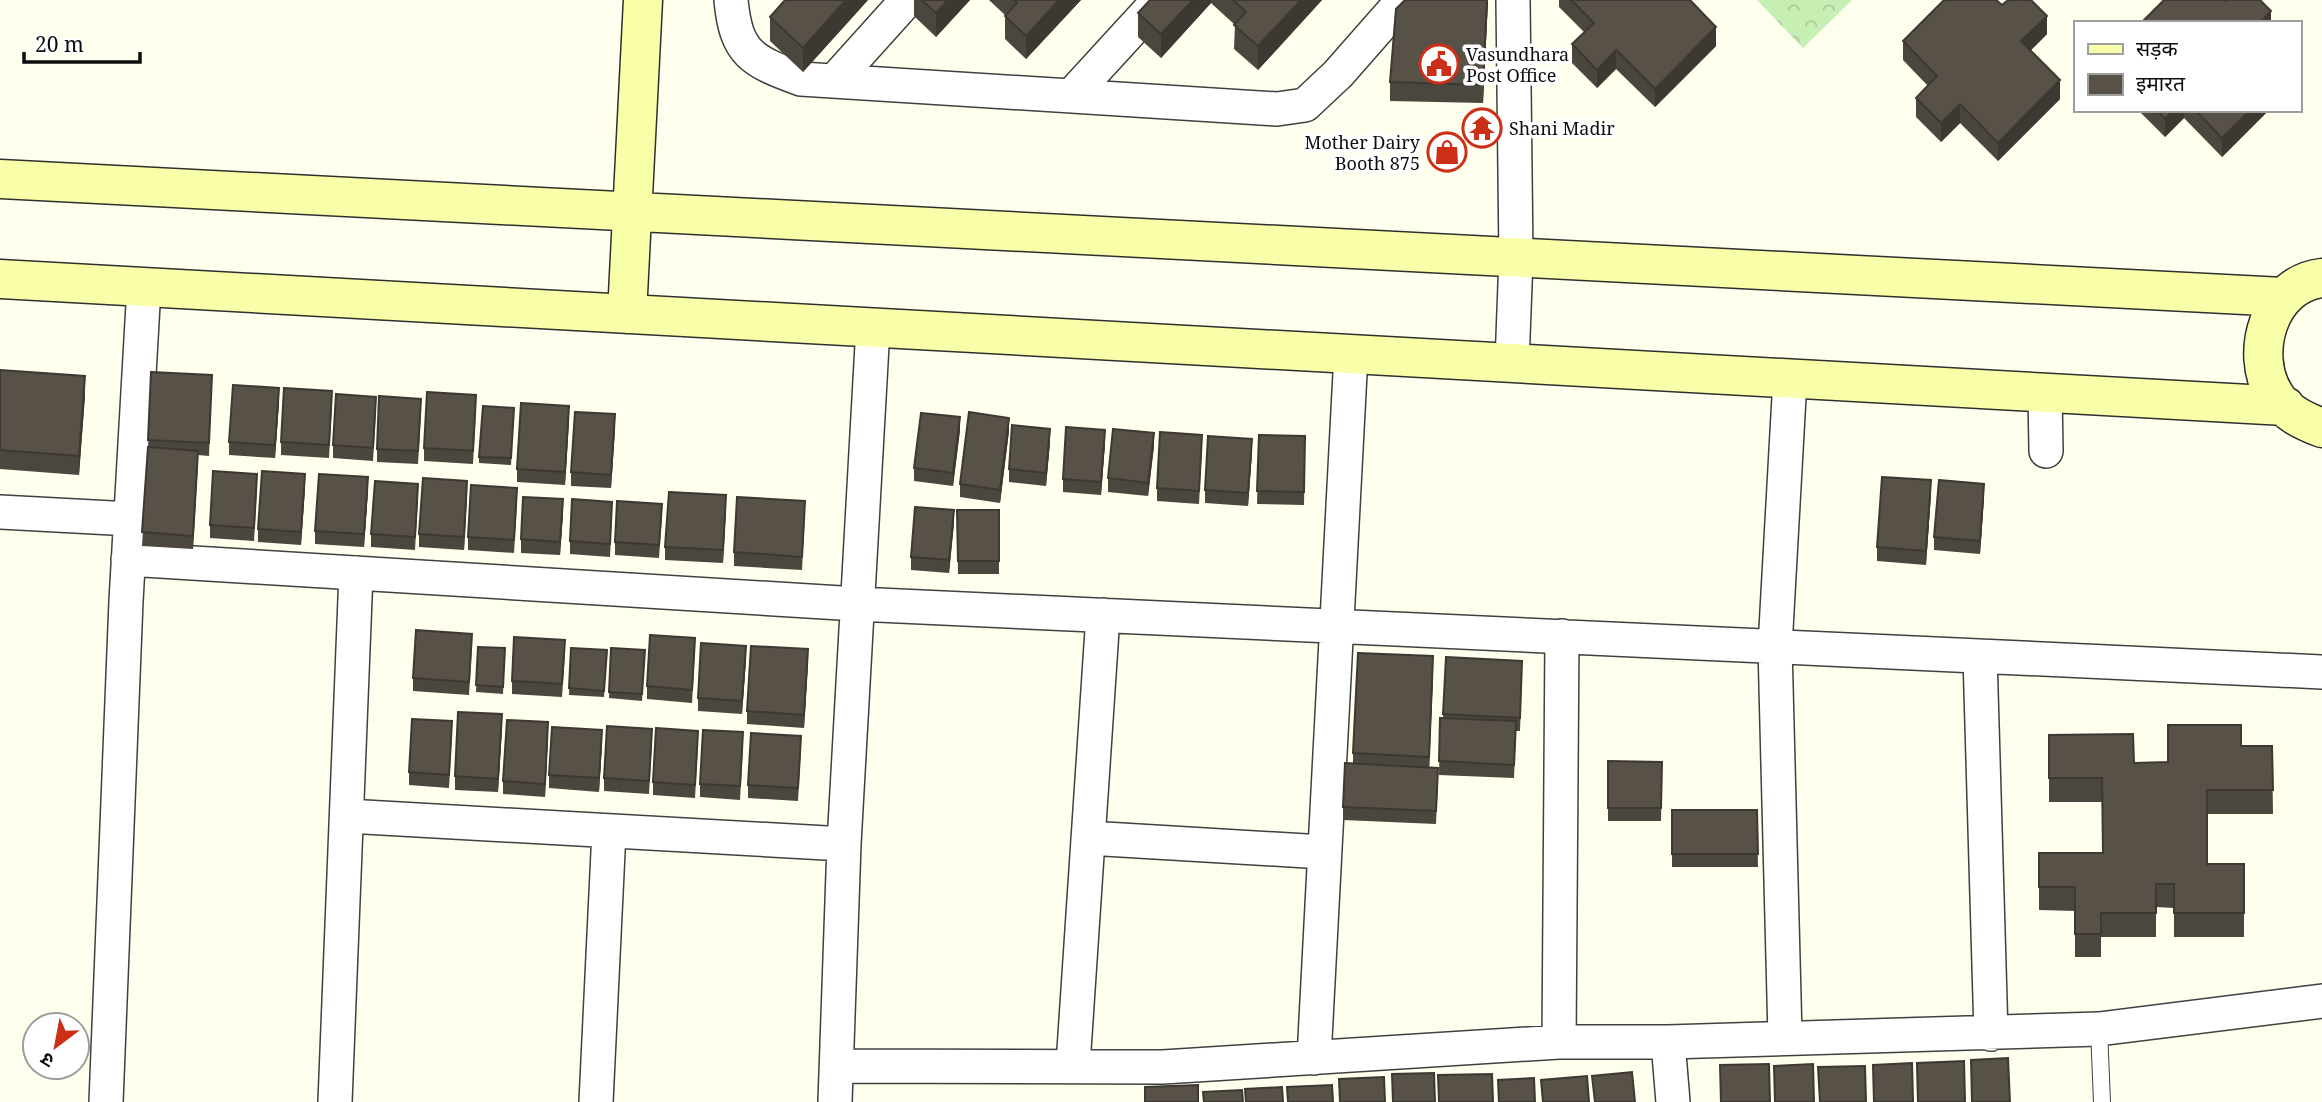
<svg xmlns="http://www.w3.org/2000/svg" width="2322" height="1102" viewBox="0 0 2322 1102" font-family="'Noto Serif','Noto Sans Devanagari',serif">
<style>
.park{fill:url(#park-crowns)}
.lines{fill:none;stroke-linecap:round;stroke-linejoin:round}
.lane-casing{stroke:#404040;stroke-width:18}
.street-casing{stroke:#404040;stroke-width:36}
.secondary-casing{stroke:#2f2f2f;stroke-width:41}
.lane{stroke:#fff;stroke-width:16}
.street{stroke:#fff;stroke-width:33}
.secondary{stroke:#f9ffa8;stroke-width:38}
.wall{fill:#4b463e}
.shaded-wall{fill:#3d3932}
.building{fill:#575148;stroke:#3d3932;stroke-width:2}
.labels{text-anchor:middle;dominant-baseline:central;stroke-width:7;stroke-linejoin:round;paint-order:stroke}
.poi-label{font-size:18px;fill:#0d0d0d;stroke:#fff;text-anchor:start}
</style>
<defs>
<pattern id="park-crowns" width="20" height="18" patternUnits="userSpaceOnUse" patternTransform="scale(1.75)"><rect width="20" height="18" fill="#c7eeb3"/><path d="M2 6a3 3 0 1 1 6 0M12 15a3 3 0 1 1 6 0" fill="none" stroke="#aacb99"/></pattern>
</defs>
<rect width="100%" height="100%" fill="#ffffed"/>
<path class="park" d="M1757,0H1852L1803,48Z"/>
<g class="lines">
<g class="lane-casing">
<path id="lane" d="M2099,1029L2102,1102"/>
</g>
<g class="street-casing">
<path id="street" d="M731,0C736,54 752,61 801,79L1277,109L1305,105L1338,74L1403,0
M835,80L907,0
M1072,95L1159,0
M1512,363L1516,258L1513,0
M2045,393L2046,451
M0,512L131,519
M128,559L857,604L2322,672
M1980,656L1991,1034
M347,816L844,844
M1088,838L1323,852
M1785,1037L1775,647L1790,379
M1559,1042L1562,636
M1668,1042L1673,1102
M1314,1058L1351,354
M1073,1065L1103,615
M837,1066L1163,1067L1559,1042H1668L2099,1029L2322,1001
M106,1102L126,601L144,287
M335,1102L356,573
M596,1102L609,831
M835,1102L844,844L873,327"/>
</g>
<g class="secondary-casing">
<path id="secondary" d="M0,179L2283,297
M2322,278C2269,284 2249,353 2274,394C2284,412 2304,421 2322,428
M0,279L2285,406
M627,314L643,0"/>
</g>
<use href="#lane" class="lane"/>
<use href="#street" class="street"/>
<use href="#secondary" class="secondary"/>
</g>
<path class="wall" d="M868,0L803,72L770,41V17Z
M914,0H970L936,37L914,16Z
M989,0H1081L1026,59L1005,39V15Z
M1150,0H1322L1258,70L1234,49L1235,25L1211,3L1161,58L1138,37V13Z
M1405,0H1488L1483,103L1390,101V82Z
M1559,0H1690L1716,46L1655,107L1616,69L1597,88L1572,63V44L1584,32L1559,7Z
M2002,5L2047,34L2030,51L2060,99L1998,161L1960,123L1941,142L1916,117V98L1928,86L1903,60V41Z
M2140,110H2269L2222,157L2184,118L2165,137L2140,112Z
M0,370L85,395L79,475L0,469Z
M151,372L212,375L209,456L198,455L193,549L142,546L148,447Z
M279,401L275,458L229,455V442Z
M332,404L329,458L281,455V442Z
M476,408L473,464L424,461V448Z
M514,408L511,465L479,463V457Z
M376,410L373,461L333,458V445Z
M421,412L418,464L377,462V449Z
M569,419L565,485L517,482V469Z
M615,428L611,488L571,486V472Z
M960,430L953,486L914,481V468Z
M1009,431L1000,503L960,497V484Z
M1259,435L1305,449L1304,505L1257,504Z
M1050,442L1046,486L1009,482V469Z
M1105,443L1101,495L1063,492V479Z
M1154,446L1148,496L1108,492V478Z
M1202,448L1199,504L1157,501V488Z
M1252,452L1248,506L1205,503V490Z
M257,487L254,541L210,538V525Z
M305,487L301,545L258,542V529Z
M368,490L364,547L315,544V531Z
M1931,493L1926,565L1877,561V547Z
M467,494L464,550L419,547V534Z
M418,497L415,550L371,547V534Z
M1984,497L1980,554L1934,550V537Z
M517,501L514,553L468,550V537Z
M726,508L723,563L665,560V547Z
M957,510H999V574H958Z
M563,513L560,555L521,553V539Z
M805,514L802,570L734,566V552Z
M612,515L610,557L570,554V541Z
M662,517L659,558L615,555V542Z
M954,523L949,573L911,570V557Z
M472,647L469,695L413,691V678Z
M478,647L505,648L503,694L476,692Z
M571,648L607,650L604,697L569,695Z
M611,648L645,650L642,701L609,698Z
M695,651L692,703L647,699V686Z
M565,653L562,697L512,694V681Z
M1446,657L1522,674L1520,731H1516L1514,778L1439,775L1440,718H1443Z
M746,659L742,714L698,711V698Z
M808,662L804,728L747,724V711Z
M1433,675L1429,767L1438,781L1436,824L1343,820V807L1353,764V753Z
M502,727L498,792L455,790V776Z
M452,734L449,788L409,785V772Z
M2049,735L2134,763L2168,762L2241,746H2272L2273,814H2207V864H2244V937H2174V908L2156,907V937H2101V957H2075V911L2039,910V853H2103L2102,802H2049Z
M548,736L545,797L503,794V781Z
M652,742L649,794L604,791V778Z
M602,743L599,792L549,788V775Z
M698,744L695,798L653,795V782Z
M743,746L740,800L700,797V784Z
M801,749L798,801L748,798V785Z
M1608,761L1662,762L1661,821H1608Z
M1672,810H1757L1758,867H1672Z"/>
<path class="shaded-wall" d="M846,0H868L803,72V48Z
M948,0H970L936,37V13Z
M1059,0H1081L1026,59V36Z
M1193,0H1211V3L1161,58V34Z
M1301,0H1322L1258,70V46Z
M1487,0H1488L1483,103V85Z
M2271,11V23H2260Z
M2047,16V34L2021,60V41Z
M1716,27V46L1655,107V89Z
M1616,50V69L1597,88V70Z
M2060,80V99L1998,161V143Z
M1960,104V123L1941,142V123Z
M2174,110H2184V118L2165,137V119Z
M2250,110H2269L2222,157V138Z
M85,376V395L79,475V456Z
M279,388V401L275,458V445Z
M569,406V419L565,485V472Z
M615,414V428L611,488V475Z
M960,417V430L953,486V473Z
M1009,418V431L1000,503V490Z
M1050,429V442L1046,486V473Z
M1105,430V443L1101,495V482Z
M1154,433V446L1148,496V483Z
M1252,439V452L1248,506V493Z
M198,451V464L193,549V536Z
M305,474V487L301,545V532Z
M368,477V490L364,547V534Z
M1931,480V493L1926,565V551Z
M467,481V494L464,550V537Z
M1984,484V497L1980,554V541Z
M726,495V508L723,563V550Z
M563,499V513L560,555V542Z
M954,510V523L949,573V560Z
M746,646V659L742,714V701Z
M808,649V662L804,728V715Z
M1433,656V675L1429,776V757Z
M502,714V727L498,792V779Z
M548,722V736L545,797V784Z
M602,730V743L599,792V778Z"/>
<path class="building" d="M785,0H846L803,48L770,17Z
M922,0H948L936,13Z
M1014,0H1059L1026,36L1005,16L1017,3Z
M1150,0H1193L1161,34L1138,13Z
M1233,0H1301L1258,46L1234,25L1246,12Z
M1405,0H1487L1483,85L1390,82L1396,9Z
M1571,0H1690L1716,27L1655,89L1616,50L1597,70L1572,44L1594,23Z
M1944,0H1996L2002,5L2008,0H2031L2047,16L2021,41L2060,80L1998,143L1960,104L1941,123L1916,98L1937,76L1903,41Z
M2164,0H2225L2226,1L2228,0H2260L2271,11L2260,23H2141Z
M2157,110H2174L2165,119Z
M2195,110H2250L2222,138Z
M0,370L85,376L79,456L0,450Z
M151,372L212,375L209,443L148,440Z
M233,385L279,388L275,445L229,442Z
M284,388L332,391L329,445L281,442Z
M427,392L476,395L473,451L424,448Z
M336,394L376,397L373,448L333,445Z
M379,396L421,399L418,451L377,449Z
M521,403L569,406L565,472L517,469Z
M483,406L514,408L511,458L479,457Z
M575,412L615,414L611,475L571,472Z
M969,412L1009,418L1000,490L960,484Z
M921,413L960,417L953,473L914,468Z
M1012,425L1050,429L1046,473L1009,469Z
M1066,427L1105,430L1101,482L1063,479Z
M1113,429L1154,433L1148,483L1108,478Z
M1160,432L1202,435L1199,491L1157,488Z
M1259,435L1305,436L1304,492L1257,491Z
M1208,436L1252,439L1248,493L1205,490Z
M148,447L198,451L193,536L142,532Z
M213,471L257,474L254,528L210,525Z
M262,471L305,474L301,532L258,529Z
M319,474L368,477L364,534L315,531Z
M1882,477L1931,480L1926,551L1877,547Z
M423,478L467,481L464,537L419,534Z
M1939,480L1984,484L1980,541L1934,537Z
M375,481L418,484L415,537L371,534Z
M471,485L517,488L514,540L468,537Z
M669,492L726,495L723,550L665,547Z
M523,497L563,499L560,542L521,539Z
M737,497L805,501L802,557L734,552Z
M572,499L612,502L610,544L570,541Z
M617,501L662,504L659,545L615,542Z
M915,507L954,510L949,560L911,557Z
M957,510H999V561H958Z
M416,630L472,634L469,682L413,678Z
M650,635L695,638L692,690L647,686Z
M514,637L565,640L562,684L512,681Z
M701,643L746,646L742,701L698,698Z
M751,646L808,649L804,715L747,711Z
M478,647L505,648L503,687L476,685Z
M571,648L607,650L604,691L569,688Z
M611,648L645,650L642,694L609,692Z
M1358,653L1433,656L1429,757L1353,753Z
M1446,657L1522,661L1520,718L1443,714Z
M458,712L502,714L498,779L455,776Z
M1440,718L1516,721L1514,765L1439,761Z
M412,719L452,721L449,775L409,772Z
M507,720L548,722L545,784L503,781Z
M2168,725H2241V746H2272L2273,790H2207V864H2244V913H2174V884H2156V913H2101V934H2075V887H2039V853H2103L2102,778H2049V735L2133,734L2134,763L2168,762Z
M607,726L652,729L649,781L604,778Z
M552,727L602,730L599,778L549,775Z
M656,728L698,731L695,785L653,782Z
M703,730L743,732L740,786L700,784Z
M751,733L801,736L798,788L748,785Z
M1608,761L1662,762L1661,808H1608Z
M1345,763L1438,768L1436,811L1343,807Z
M1672,810H1757L1758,854H1672Z
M2008,1058L2010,1102H1972L1971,1060Z
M1964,1061L1965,1102H1918L1917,1063Z
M1912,1063L1913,1102H1874L1873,1065Z
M1769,1064L1770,1102H1721L1720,1065Z
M1813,1064L1814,1102H1775L1774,1066Z
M1865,1066L1866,1102H1820L1818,1067Z
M1632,1072L1635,1102H1595L1592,1076Z
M1434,1073L1435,1102H1393L1392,1074Z
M1492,1074L1493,1102H1439L1438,1075Z
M1587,1076L1589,1102H1543L1541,1080Z
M1384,1077L1385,1102H1340L1339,1079Z
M1534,1078L1535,1102H1499L1498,1080Z
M1198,1085V1102H1145V1087Z
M1332,1085L1333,1102H1288L1287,1087Z
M1282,1087L1283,1102H1246L1245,1089Z
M1242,1090L1243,1102H1204L1203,1092Z"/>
<defs>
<g id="civic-ring" transform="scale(2.0125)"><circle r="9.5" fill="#fff" stroke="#cb2f17" stroke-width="1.5"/><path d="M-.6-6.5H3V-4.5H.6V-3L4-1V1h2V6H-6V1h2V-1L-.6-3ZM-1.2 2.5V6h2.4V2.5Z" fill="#cb2f17"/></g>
<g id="temple-ring" transform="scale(2.0125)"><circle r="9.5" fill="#fff" stroke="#cb2f17" stroke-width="1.5"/><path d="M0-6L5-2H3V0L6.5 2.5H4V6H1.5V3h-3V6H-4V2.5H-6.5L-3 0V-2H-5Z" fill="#cb2f17"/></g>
<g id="shop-ring" transform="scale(2.0125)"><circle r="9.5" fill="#fff" stroke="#cb2f17" stroke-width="1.5"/><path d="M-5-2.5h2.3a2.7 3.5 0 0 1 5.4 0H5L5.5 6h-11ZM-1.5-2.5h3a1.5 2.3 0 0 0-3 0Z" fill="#cb2f17"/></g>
</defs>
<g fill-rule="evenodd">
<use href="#civic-ring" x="1439" y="64"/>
<use href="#temple-ring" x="1482" y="128"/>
<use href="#shop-ring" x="1447" y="152"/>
</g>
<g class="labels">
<g class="poi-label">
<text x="1466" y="54">Vasundhara<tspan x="1466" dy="21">Post Office</tspan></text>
<text x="1509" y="128">Shani Madir</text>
<text x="1420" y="142" text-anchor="end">Mother Dairy<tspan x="1420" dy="21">Booth 875</tspan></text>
</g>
</g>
<rect x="2074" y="21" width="228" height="91" fill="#ffffff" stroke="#9e9e9e" stroke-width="2"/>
<rect x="2088" y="44" width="35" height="10" fill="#f9ffa8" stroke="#9e9e9e" stroke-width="2"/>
<text x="2136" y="56" font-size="21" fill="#0d0d0d">सड़क</text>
<rect x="2088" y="74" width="35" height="21" fill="#575148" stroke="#9e9e9e" stroke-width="2"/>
<text x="2136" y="91" font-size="21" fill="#0d0d0d">इमारत</text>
<g transform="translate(56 1046) rotate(212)"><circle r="33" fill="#ffffff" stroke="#9e9e9e" stroke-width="2"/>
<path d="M0-5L12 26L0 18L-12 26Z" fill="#cb2f17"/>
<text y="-10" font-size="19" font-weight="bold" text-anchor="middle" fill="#0d0d0d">उ</text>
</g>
<path d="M24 52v10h116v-10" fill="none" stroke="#0d0d0d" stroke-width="3.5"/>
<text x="35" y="52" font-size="21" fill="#0d0d0d" stroke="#ffffff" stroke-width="5" paint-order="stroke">20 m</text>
</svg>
